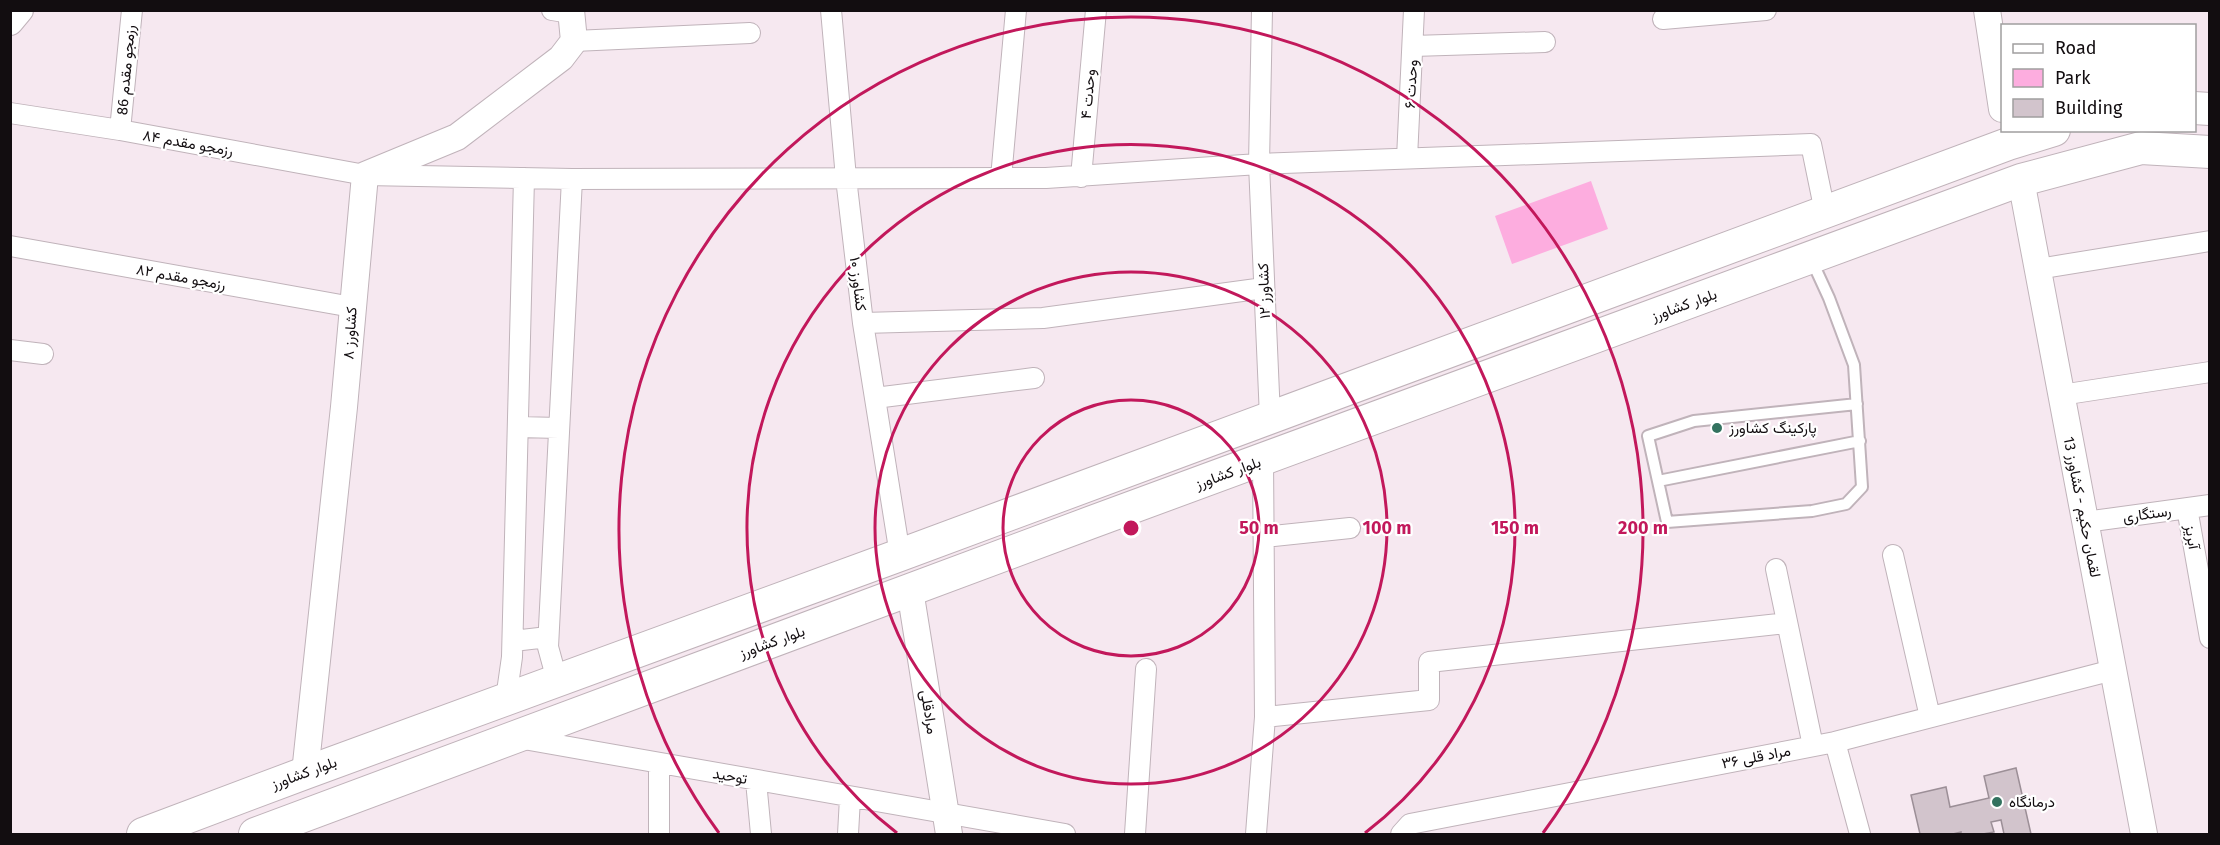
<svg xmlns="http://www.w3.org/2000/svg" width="2220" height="845" viewBox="0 0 2220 845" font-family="'Fira Sans',Vazirmatn,sans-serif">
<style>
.green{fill:#fdaddf}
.building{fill:#d2c4cc;stroke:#9c8f97;stroke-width:1.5}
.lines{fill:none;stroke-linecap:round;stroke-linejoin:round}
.service-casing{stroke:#c0b3ba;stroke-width:14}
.minor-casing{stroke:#c0b3ba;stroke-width:22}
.tertiary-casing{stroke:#c0b3ba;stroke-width:28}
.primary-casing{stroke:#c0b3ba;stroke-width:34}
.service{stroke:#fff;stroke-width:10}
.minor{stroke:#fff;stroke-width:20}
.tertiary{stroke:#fff;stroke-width:26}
.primary{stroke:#fff;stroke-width:32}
.ring{fill:none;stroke:#c2185b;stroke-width:3}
.poi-dot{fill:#33725f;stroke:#fff;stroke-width:2}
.labels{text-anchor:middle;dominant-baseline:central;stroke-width:4.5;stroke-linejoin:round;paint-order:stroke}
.street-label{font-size:15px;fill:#120d10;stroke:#fff}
.poi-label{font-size:15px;fill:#120d10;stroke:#fff;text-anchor:start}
.centre{fill:#c2185b;stroke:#fff;stroke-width:3}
.ring-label{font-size:18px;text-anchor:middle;font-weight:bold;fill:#c2185b;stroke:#fff;stroke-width:4.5;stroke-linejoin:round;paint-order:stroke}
</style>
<rect width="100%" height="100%" fill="#f6e8f0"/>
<path class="green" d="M1591,181L1608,229L1512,264L1495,216Z"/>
<path class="building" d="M2016,768L2031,834H2004L2001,820L1991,822L1994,832L1983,834H1961V832L1953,834H1920L1911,795L1946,787L1950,807L1989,798L1984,776Z"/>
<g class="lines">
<g class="service-casing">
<path id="service" d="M1812,261L1829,298L1854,365L1862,487L1846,504L1812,511L1667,522L1648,436L1694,421L1857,404
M1658,481L1860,441"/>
</g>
<g class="minor-casing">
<path id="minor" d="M552,10L571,13
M831,10L846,178L863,323L900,555
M1262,10L1259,164L1270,417
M1663,19L1766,10
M574,41L750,33
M1413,46L1545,42
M10,113L120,130L365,175L572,179L1046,178L1259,164L1811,144L1825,212
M120,130L132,10
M1407,158L1414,10
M1081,177L1096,10
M1001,178L1016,10
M10,246L352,307
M2038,269L2210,241
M863,323L1043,318L1264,288
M10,350L43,354
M2061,395L2210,372
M875,398L1034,378
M518,427L559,428
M2187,508L2210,638
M2085,522L2210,505
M1264,537L1350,528
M1893,555L1930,717
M1776,569L1813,746
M513,641L548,637
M557,680L548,647L572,179
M506,699L512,657L524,178
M1265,717L1429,700V662L1787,623
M518,738L1065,834
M1835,742L1860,834
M659,764V834
M756,781L761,834
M848,834L850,798
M1135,834L1146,669
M1256,834L1265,717L1263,459
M1401,834L1410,824L1835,742L2113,670"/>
</g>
<g class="tertiary-casing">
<path id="tertiary" d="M1987,10L2002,109
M10,22L20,10
M2021,180L2144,834
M910,590L949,834
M305,773L344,407L365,175L457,137L561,58L574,41L571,10"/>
</g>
<g class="primary-casing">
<path id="primary" d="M2194,108L2210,109
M143,834L305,773L900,555L2008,144L2054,130
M255,834L1092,522L2021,180L2141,148L2210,152"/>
</g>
<use href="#service" class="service"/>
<use href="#minor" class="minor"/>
<use href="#tertiary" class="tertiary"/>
<use href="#primary" class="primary"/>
</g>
<g class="ring">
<circle cx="1131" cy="528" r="128"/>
<circle cx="1131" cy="528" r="256"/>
<path d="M897 833A384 384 0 1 1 1365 833"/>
<path d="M719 833A512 512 0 1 1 1543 833"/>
</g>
<g class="poi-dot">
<circle cx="1717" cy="428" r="6"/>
<circle cx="1997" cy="802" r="6"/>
</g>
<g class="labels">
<g class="street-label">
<text transform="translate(126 70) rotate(-85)">رزمجو مقدم 86</text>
<text transform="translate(1411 84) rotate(-87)">وحدت ۶</text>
<text transform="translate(1088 94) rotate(-85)">وحدت ۴</text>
<text transform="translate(188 143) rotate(10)">رزمجو مقدم ۸۴</text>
<text transform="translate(181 277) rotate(10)">رزمجو مقدم ۸۲</text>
<text transform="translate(858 284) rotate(83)">کشاورز ۱۰</text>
<text transform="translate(1264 291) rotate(-92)">کشاورز ۱۲</text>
<text transform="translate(1684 305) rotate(-20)">بلوار کشاورز</text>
<text transform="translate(350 333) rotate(-86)">کشاورز ۸</text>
<text transform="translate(1228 473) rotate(-20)">بلوار کشاورز</text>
<text transform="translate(2082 507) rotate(79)">لقمان حکیم - کشاورز 13</text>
<text transform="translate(2147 514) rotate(-8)">رستگاری</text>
<text transform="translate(2192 537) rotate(80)">آبریز</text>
<text transform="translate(772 642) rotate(-20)">بلوار کشاورز</text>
<text transform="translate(929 712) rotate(81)">مرادقلی</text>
<text transform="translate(1756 757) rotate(-11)">مراد قلی ۳۶</text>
<text transform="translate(304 773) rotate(-20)">بلوار کشاورز</text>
<text transform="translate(730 776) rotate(10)">توحید</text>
</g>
<g class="poi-label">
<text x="1729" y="428">پارکینگ کشاورز</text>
<text x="2009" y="802">درمانگاه</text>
</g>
</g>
<circle cx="1131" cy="528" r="9" class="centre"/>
<g class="ring-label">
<text x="1259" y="534">50 m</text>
<text x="1387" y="534">100 m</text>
<text x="1515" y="534">150 m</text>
<text x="1643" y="534">200 m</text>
</g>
<rect width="2220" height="845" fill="none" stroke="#120d10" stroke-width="24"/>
<rect x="2001" y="24" width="195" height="108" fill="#ffffff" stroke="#a09e9f" stroke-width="1.5"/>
<rect x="2013" y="44" width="30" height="9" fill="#ffffff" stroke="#a09e9f" stroke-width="1.5"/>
<text x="2055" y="54" font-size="18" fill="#120d10">Road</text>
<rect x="2013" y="69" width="30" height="18" fill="#fdaddf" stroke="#a09e9f" stroke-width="1.5"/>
<text x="2055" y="84" font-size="18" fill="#120d10">Park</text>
<rect x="2013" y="99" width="30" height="18" fill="#d2c4cc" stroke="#a09e9f" stroke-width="1.5"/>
<text x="2055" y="114" font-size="18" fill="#120d10">Building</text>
</svg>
